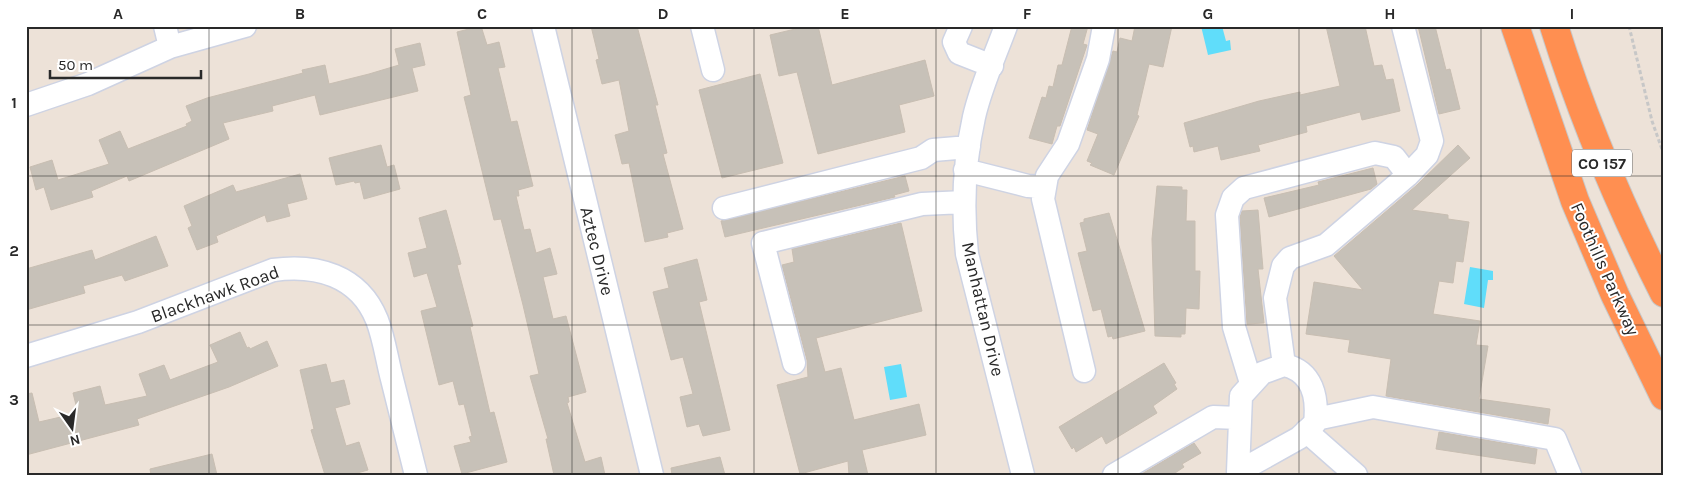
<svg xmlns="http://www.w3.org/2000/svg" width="1690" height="501" viewBox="0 0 1690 501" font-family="Karla,sans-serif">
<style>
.water{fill:#60ddfa}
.building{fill:#c7c1b8;stroke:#c8beb2}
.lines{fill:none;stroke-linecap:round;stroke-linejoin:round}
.minor-casing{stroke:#ced3e3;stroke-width:25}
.highway-casing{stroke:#c7c7c7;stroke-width:30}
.path{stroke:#c7c7c7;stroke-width:3;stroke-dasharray:4 2.5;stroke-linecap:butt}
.minor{stroke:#fff;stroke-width:22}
.highway{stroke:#ff8f51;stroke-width:28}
.grid{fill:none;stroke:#292929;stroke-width:1;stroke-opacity:0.55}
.labels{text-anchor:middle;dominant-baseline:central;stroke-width:4;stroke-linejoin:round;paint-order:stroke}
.shield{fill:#fff;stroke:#696969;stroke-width:1}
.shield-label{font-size:16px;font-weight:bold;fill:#292929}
.street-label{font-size:18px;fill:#292929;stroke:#fff}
.neatline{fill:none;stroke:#292929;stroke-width:2}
.grid-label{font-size:16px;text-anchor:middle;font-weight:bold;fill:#292929}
</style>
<rect width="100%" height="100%" fill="#ede2d8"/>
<path class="water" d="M1201,26H1222L1226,41L1230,40L1231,50L1208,55Z
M1470,267L1493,271V280H1488L1484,308L1464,304Z
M901,364L907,397L890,400L884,367Z"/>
<path class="building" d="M481,26L487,45L499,42L505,67L498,68L511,122L517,121L533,186L518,190L519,196H516L524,230L530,229L536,253L550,248L557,274L543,277L553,319L566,316L586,392L568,397L569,402L567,403L585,462L601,457L605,475H554L546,439H548L530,376L539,374L523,305L501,219L494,220L464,97L471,95L457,32Z
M591,26H637L658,105H655L667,153L663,154L683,229L667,233L668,237L645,242L629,163L622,164L615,135L629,131L619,80L602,84L596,60L599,59Z
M808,26H818L832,85L925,60L934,96L899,105L905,132L818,154L797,72L779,76L770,35Z
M1072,26H1088L1083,44L1087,45L1060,126H1057L1052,144L1029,138L1042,97L1046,98L1049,86L1053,87L1058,65H1062Z
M1135,26H1172L1163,67L1149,64L1137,115L1139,116L1114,175L1090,165L1092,163L1087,161L1098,134L1087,130L1113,51L1117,52L1120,38L1132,41Z
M1326,26H1365L1374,66L1382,65L1386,80L1393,79L1400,111L1362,120L1360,112L1306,126L1307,132L1258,145L1260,151L1221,160L1218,146L1194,152L1193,146L1190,147L1184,123L1259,101L1300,92V95L1340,86Z
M1418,26H1435L1446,70L1450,69L1460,109L1439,114Z
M420,43L425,65L412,68L418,91L320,115L315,95L272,106L273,111L223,123L229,139L129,181L127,176L91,191L93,197L51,210L44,187L36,190L30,167L52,160L58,180L109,164L99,140L120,131L128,149L187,126L186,124L192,121L186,106L207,98L303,73L302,70L325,65L329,84L369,74L399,65L395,49Z
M760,74L783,163L722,178L699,90Z
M381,145L387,167L394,165L400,189L364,199L360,182L355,183L354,181L336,185L329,158Z
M1458,145L1470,158L1412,210L1448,215V219L1469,222L1463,262L1456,261L1453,283L1439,281L1433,314L1480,321L1476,345L1488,346L1479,399L1550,409L1548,424L1386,396L1391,359L1348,352L1350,340L1306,334L1314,282L1363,290L1334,256L1417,185Z
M1373,168L1377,184L1371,189L1269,217L1264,198L1319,185L1318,182Z
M300,174L307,199L287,204L290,216L267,222L265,215L216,236L218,242L197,250L188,228L192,226L184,206L233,185L236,192Z
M905,176L909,191L894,195L895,197L725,237L721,221Z
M1157,186L1182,187V190H1187L1186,221H1195V271H1200L1199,309L1186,308L1185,334H1181V337L1155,336L1152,239Z
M446,210L461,264L457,265L473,326L470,327L490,413L494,412L507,462L462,474L454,446L471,442L469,437L472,436L464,404L459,405L453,381L439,385L421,311L437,307L427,273L414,277L408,253L427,248L419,218Z
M1258,210L1263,269H1258L1264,323L1247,324L1240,217L1242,211Z
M1109,213L1145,331L1113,339L1112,336L1108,337L1101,309L1093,311L1078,253L1087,251L1080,223L1084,222V219Z
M901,223L922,311L816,338L825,372L841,368L854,420L919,404L926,435L862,450L868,475H849L848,461L800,474L777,385L808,377L807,360L782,265L794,262L792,249Z
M156,236L168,266L125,281L122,275L83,286L85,293L26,310V269L92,250L95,260Z
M697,259L707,300L699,302L730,430L703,436L699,424L687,427L680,397L693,394L683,357L671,360L653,292L669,288L664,268Z
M240,332L247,348L249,347L250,349L267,341L278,366L229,387L137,419L139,425L26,455V394L32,393L39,422L78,413L73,393L100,386L105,405L147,396L139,374L164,365L170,380L218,362L210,345Z
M1164,363L1176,383L1174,384L1177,389L1153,406L1157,413L1106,444L1102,436L1076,452L1074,447L1072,449L1059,427Z
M326,364L331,383L344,380L350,404L335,408L346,446L359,442L368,470L350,475H325L311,430L314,429L300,370Z
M1439,432L1537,449L1535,464L1436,449Z
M1194,443L1201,453L1182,464L1184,467L1172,475H1140Z
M212,454L217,475H151L150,469Z
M720,457L725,475H672L671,468Z"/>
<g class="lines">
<g class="minor-casing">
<path id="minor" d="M165,26L170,47
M543,26L652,475
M702,26L713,70
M961,26L954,42L959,53L992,66
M1006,26C995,56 981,86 974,117C964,162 962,208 967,254L1023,475
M26,105L88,84L170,47L245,26
M965,170L1028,186L1044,187
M724,208L921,158L933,150L969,147
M26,356L138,322L273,270C316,264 359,275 377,320C384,338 387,360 392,379C400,411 408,443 416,475
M794,363L763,243L922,204L964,202
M1284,365L1275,298L1283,266L1290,258L1326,245L1408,175L1427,155L1432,141L1403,26
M1284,365C1313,371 1318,398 1315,423L1299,438L1238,472L1241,396L1262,373Z
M1084,371L1043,199L1047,176L1068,144L1098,59L1104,26
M1251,383L1234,327L1227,215L1233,198L1244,188L1375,153L1394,157L1408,175
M1316,419L1373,407L1555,439L1570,475
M1306,431L1356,475
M1114,475L1213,417L1239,418"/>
</g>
<g class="highway-casing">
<path id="highway" d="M1515,26L1575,201L1615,295L1664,396
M1554,26C1583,119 1620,206 1664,293"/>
</g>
<path class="path" d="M1629,26L1652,121L1664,155"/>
<use href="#minor" class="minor"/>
<use href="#highway" class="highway"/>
</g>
<path class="grid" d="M209,26V475M391,26V475M572,26V475M754,26V475M936,26V475M1118,26V475M1299,26V475M1481,26V475M26,176H1664M26,325H1664"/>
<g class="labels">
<rect class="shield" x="1572" y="149.5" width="60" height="27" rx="4"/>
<g class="shield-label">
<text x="1602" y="163">CO 157</text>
</g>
<g class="street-label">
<text transform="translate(597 251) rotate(76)">Aztec Drive</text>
<text transform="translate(1605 269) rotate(66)">Foothills Parkway</text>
<text transform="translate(215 294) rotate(-20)">Blackhawk Road</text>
<text transform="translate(983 309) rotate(77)">Manhattan Drive</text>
</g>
</g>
<rect width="1690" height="501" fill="none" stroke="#ffffff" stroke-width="55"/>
<g transform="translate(72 428) rotate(166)" stroke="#ffffff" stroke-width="4" paint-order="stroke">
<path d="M0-4L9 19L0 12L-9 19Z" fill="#292929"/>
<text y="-8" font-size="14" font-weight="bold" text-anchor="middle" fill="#292929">N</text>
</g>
<path d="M50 70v8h151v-8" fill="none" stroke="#292929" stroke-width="2.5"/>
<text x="58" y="70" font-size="15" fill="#292929" stroke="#ffffff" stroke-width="4" paint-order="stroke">50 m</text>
<rect x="28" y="28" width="1634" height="446" class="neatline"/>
<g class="grid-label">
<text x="118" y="19">A</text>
<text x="300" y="19">B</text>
<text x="482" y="19">C</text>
<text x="663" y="19">D</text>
<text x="845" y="19">E</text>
<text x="1027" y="19">F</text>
<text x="1208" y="19">G</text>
<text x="1390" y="19">H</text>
<text x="1572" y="19">I</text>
<text x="14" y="108">1</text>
<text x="14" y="256">2</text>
<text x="14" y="405">3</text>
</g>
</svg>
